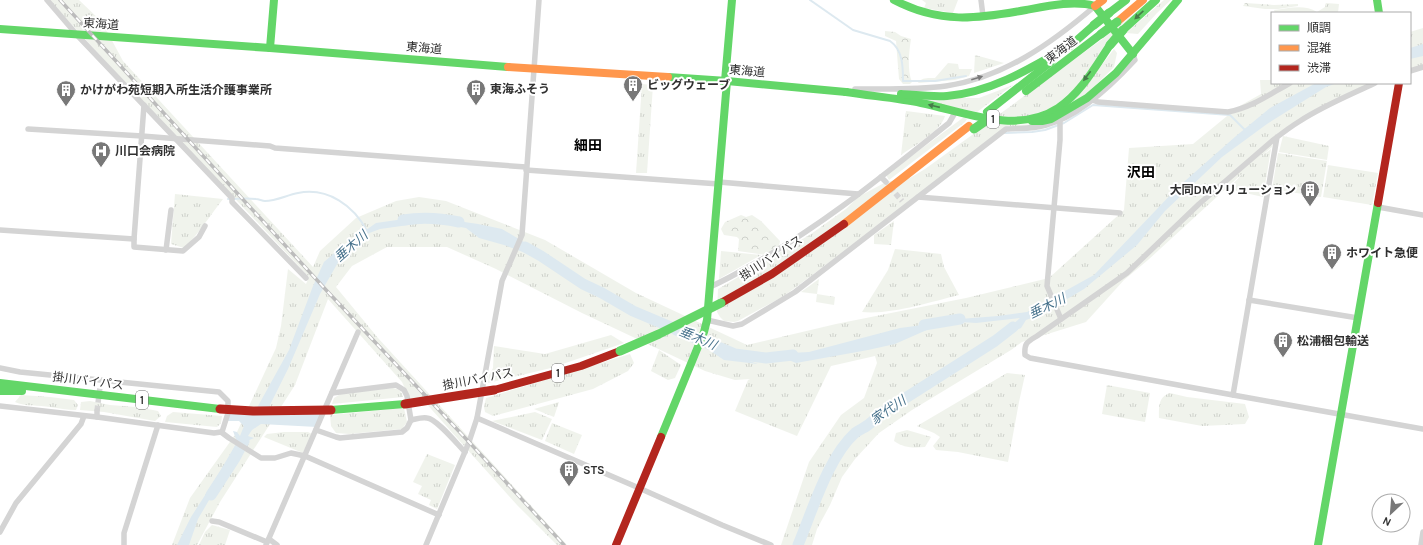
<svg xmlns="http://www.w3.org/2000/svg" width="1423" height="545" font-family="Karla,'Noto Sans JP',sans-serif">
	<defs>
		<pattern id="grass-tufts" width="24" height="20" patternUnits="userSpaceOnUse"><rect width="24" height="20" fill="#f0f3ec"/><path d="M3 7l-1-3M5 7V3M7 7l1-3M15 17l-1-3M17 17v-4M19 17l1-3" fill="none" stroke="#ced1cb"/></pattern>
		<pattern id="forest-crowns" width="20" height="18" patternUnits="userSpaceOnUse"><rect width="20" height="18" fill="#f0f3ec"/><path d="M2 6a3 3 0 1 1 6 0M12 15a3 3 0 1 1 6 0" fill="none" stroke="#ced1cb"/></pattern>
	</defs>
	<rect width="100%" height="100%" fill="#fff"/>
	<g fill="url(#grass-tufts)">
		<path d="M49,0H79L102,22L123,61L313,267L320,251L356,218L396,201L419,197L446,201L545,240L636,293L747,345L836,324L966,298L1049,278L1124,210L1129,148L1193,144L1238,107L1261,94L1260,80H1272V83H1380L1362,89L1275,136L1272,147L1258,159L1271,149L1263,197L1228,189L1244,172L1148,260L1124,280L1086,322L1022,342L1011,350L912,410L879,433L855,459L842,477L830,505L817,529L812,545H781L809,462L841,415L864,398L877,363L875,356L831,366L797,436L735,411L748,380L750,379L735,380L705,371L582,313L496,269L447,247H387L352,266L336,287L378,338L567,545H557L517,505L424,401L410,399L402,382L328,299L295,385L220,502L197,545H172L190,498L237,432L276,348L281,326L288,269L306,284L309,277L120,77Z"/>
		<path d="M922,0H958L953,13L924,8L926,3Z"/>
		<path d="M1152,0L1073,90L1054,107L1027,117L997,116L1101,40Z"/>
		<path d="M1164,0H1171L1157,13L1138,34L1126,33Z"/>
		<path d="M1326,3L1339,4L1338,13H1275L1274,10C1289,8 1305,4 1317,12L1325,7Z"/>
		<path d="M1423,28V68L1410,73V32Z"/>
		<path d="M1114,49L1117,53L1114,67L1087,94L1074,101Z"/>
		<path d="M975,55L1004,63L974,73Z"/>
		<path d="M948,63L958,64L959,69H972L969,76L955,80L918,83C922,77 928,78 935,78Z"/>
		<path d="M642,84L653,85L647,173H636Z"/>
		<path d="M1013,85L977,112L906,98H979Z"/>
		<path d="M906,111L945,116C941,131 914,146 901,155Z"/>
		<path d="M964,117L967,119L965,122L889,180L886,175Z"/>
		<path d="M990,122L1018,125L1040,124L1006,127L862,238L784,296L738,321L734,322L724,321L720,317L717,312L718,289L811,234L846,209L858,197L886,182L910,178L925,169Z"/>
		<path d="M1283,136L1329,146L1327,160L1279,152Z"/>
		<path d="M1278,153L1327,161L1321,197L1272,189Z"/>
		<path d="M1328,165L1378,173L1372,205L1323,197Z"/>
		<path d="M175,194L223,199C211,214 198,235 184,248L171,244Z"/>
		<path d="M894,221L891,245L874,244V235Z"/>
		<path d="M895,249L941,254L944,267L959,295C930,302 891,315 862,312L888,270Z"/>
		<path d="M721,251L761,255L719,279Z"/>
		<path d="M819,279L817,294L835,297L834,305L816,302L817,294L801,292Z"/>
		<path d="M611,335L624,343L551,368L488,383L489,375L493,368L494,346L545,354Z"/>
		<path d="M659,350L681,365L675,378L668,380L651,371Z"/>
		<path d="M630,354L634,363L628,371L593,389L493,416L485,412L484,407L486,398Z"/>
		<path d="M1007,373L1025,375L1019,402L1008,462L958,452L936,450L933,446L940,437L934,433L917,426Z"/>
		<path d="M1107,385L1150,393L1145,422L1102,414Z"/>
		<path d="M393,388C399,389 402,391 403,397L332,404L334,398L342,393Z"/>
		<path d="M1170,393L1187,397L1245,404L1249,417L1245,424L1202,426L1159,418C1159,407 1158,397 1170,393Z"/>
		<path d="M21,395L50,397L74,400L78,405L76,410C67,410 59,408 50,407C39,405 25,407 15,402Z"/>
		<path d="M90,401L110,405L136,407L153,410L158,411L161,416L155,421L104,412L80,410L81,402Z"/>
		<path d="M559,402L554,417L534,409Z"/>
		<path d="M404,408L407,422L402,429L349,434L336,433L331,426L330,415Z"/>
		<path d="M173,412L222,416L221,423L217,427L165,422L167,416Z"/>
		<path d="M535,412L552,419L542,440L492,421Z"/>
		<path d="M552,423L582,435L574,454L545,441Z"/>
		<path d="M907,430L931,437L925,447C913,448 904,448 894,441L896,433Z"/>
		<path d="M284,432H308L312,434L303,453L264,437L267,434Z"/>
		<path d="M427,454L455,465L437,509L429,505L431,500L418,494L422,486L413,482Z"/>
		<path d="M212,525L230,530L225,545H199L205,532Z"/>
	</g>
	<g fill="url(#forest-crowns)">
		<path d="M1245,3L1274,5L1298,4V6L1278,9H1265L1243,6Z"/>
		<path d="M885,31L895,32L901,36L911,39C909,52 907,70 912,82L910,84H903L899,79L896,41L885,36Z"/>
		<path d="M741,215L746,217L752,215L761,221L780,241L779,246L766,255L738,251L739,239L737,237L724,235L721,229L725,222Z"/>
	</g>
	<g fill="#dde9f0">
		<path d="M1423,44V56L1410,59V48Z"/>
		<path d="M1316,83H1337L1326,87L1267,124L1222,157L1165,211L1137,245L1084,289L1040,315L1026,320L1021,328L998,338L1020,318L976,323L946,321L960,319L998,316L1027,312L1094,275L1177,188L1236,136L1270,108Z"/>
		<path d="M411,218L444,219L478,224L502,229L529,245L542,259L504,245L479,238L466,228L430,222L380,229L359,237L340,259L320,294L288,369L265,415L323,414L317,427L261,424L252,430L248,436L254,438L245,442L219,483L198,519L189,545H177L191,517L218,475L237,442L233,431L237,432L240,436L244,426L239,421H228V413L253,415L289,350L313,286L324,262L339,249L376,223Z"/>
		<path d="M938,323L929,329L895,344L868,350L796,363L779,356L790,353L809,352L900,328Z"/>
		<path d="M658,324L732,355L758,364L724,360L709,350L674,335Z"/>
	</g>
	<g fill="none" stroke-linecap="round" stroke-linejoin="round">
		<g stroke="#dde9f0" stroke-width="2">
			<path d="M810,0L853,30L890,41C903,50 903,67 903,81H935L966,76"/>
			<path d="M1005,133L1032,132L1045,130L1064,123L1093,105L1230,115L1245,130"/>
			<path d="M228,199C238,199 247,198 256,199C259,199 262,201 265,201C276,201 287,195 298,193C328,187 354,206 367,231"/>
		</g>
		<g stroke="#dde9f0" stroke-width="11">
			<path d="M403,220C422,217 440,218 459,222"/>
			<path d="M525,247L541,256L583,284L602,293L633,311L735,354L766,358L793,355"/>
			<path d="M924,325L960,319"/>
			<path d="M211,495L235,458L244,441"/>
			<path d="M798,545C812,512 828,457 855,433C859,430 864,428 868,425C873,421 878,417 882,413L995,341L1013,327"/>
		</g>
		<g stroke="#d6d6d6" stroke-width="5.5" stroke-dasharray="5.5 3" stroke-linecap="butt">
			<path d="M890,187L902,201"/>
			<path d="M97,411L100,387"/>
		</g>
		<g stroke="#d4d4d4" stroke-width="5.5">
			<path d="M47,0L77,35L232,198V202L306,278"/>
			<path d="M981,0L983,16"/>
			<path d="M1410,71L1423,67"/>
			<path d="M855,89C886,89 917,90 946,86C1003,78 1052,43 1095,6"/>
			<path d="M1092,100L1098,102L1228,112C1251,108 1270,94 1290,83"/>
			<path d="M1060,121V140L1047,286L1061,319"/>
			<path d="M28,129L142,136L270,146L275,148L526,167"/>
			<path d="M1277,137L1233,395L1030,358L1025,355C1024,343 1027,342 1037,336L1127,273L1199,204L1272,141C1281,134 1290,127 1300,121C1323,106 1350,95 1375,83"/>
			<path d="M526,170L719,184"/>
			<path d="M881,177L886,182"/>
			<path d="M719,182L858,194"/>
			<path d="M918,197L1120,213"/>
			<path d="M1378,207L1423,215"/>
			<path d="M0,230L134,239L144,105"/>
			<path d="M134,239V247L183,251L199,237L205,226"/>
			<path d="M166,250L171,210"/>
			<path d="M710,287C723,281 736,274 748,267C821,227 885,174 949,123L956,111"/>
			<path d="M1249,300L1358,318"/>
			<path d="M707,320L733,326L742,324L795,292L1006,129C1020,128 1033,129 1046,125C1079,117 1112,85 1135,60L1133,54"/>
			<path d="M0,368L20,372L219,392L228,401V413L222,432"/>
			<path d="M1233,395L1423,429"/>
			<path d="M0,406L97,417L214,433L221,432L229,438L261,458H275L291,453L305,456L439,515"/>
			<path d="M97,417V411"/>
			<path d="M477,418L639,488L722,525L771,545"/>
			<path d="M411,420C416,419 422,417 427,418C437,419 457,444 465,452"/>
			<path d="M316,430L336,437L340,438L402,432L407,428L411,420L407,396L404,390L396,385L332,393"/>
			<path d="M212,521L219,522L267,542"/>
			<path d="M0,532L16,503L81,424L84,416"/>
			<path d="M269,539L277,545"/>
			<path d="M124,545V533L158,425"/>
			<path d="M266,545L358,332"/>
			<path d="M426,545L469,442L477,418L502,281L522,235L539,0"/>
			<path d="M1421,545L1423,532"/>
		</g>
		<g stroke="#63d668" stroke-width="8">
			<path d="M894,0C940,24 976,19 1026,10C1047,6 1074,0 1095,6L1133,54"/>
			<path d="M1377,0L1379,13"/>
			<path d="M1109,13L1126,0"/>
			<path d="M0,29L270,48L508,67"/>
			<path d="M1123,30L1156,0"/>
			<path d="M1069,47L1094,25"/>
			<path d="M270,48L274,0"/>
			<path d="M668,77L727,81L846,92"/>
			<path d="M725,81L732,0"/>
			<path d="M1026,91L1101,34"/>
			<path d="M846,92C871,96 897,98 921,103C965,112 1016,135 1058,108C1081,93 1095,67 1110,45"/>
			<path d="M901,94C916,95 932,97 947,96C994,92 1034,66 1074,43"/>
			<path d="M987,112L1052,61"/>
			<path d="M1032,121H1042L1051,119L1087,98L1116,73L1178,0"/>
			<path d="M0,383L220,409"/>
			<path d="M0,391H22"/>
			<path d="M331,410L405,404"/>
			<path d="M661,437L704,332L707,320L727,81"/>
			<path d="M1318,545L1378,203"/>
		</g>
		<g stroke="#ff974d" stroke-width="8">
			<path d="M1095,6L1103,0"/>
			<path d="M1117,22L1143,0"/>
			<path d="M508,67L668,77"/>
			<path d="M844,224L969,126"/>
		</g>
		<g stroke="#b3261e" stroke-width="8">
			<path d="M1378,203L1399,83"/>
			<path d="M721,303L772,274L844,224"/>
			<path d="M494,390L581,366L620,351"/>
			<path d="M616,545L661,437"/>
		</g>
		<defs>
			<path id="rail" d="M60,0L327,291L469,442L564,545"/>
		</defs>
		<use href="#rail" stroke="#bcbcbc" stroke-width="3.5"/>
		<use href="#rail" stroke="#fff" stroke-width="2" stroke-dasharray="6" stroke-linecap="butt"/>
		<g stroke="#63d668" stroke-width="9">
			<path d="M1094,25L1109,13"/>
			<path d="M1101,34L1117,22"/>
			<path d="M1110,45L1123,30"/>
			<path d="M974,129L994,115"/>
			<path d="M620,351L659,334L721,303"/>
		</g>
		<g stroke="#b3261e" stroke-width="9">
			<path d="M405,404L494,390"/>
			<path d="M220,409L253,411L331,410"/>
		</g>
	</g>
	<defs><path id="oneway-solid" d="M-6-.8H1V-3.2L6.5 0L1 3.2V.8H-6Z"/></defs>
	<g fill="#477b49">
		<use href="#oneway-solid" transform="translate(1139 15) rotate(137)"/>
		<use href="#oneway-solid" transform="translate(1087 76) rotate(127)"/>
		<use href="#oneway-solid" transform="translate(934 106) rotate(-167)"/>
	</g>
	<use fill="#7a7a7a" href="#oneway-solid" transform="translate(977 78) rotate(-17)"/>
	<defs>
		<symbol id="building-pin" viewBox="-11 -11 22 30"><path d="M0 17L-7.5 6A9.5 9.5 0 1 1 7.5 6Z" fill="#787878" stroke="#fff"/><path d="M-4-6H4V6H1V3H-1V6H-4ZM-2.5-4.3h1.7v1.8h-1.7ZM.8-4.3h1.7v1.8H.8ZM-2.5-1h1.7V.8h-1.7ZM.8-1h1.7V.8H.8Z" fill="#fff"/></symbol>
		<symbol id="hospital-pin" viewBox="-11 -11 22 30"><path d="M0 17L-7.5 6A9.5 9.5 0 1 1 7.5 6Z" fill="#787878" stroke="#fff"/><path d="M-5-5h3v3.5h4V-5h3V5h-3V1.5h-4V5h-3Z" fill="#fff"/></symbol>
	</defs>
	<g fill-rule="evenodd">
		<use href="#building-pin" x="622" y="74" width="22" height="30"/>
		<use href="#building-pin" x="465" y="78" width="22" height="30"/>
		<use href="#building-pin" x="55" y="79" width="22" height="30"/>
		<use href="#hospital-pin" x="90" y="140" width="22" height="30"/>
		<use href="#building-pin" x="1299" y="179" width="22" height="30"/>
		<use href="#building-pin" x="1321" y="242" width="22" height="30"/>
		<use href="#building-pin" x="1272" y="330" width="22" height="30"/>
		<use href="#building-pin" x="558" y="459" width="22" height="30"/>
	</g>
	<g text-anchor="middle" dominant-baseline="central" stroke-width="4" stroke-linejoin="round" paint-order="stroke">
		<g fill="#fff" stroke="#6e6e6e" stroke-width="1">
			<rect x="987" y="110" width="12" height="18" rx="3"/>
			<rect x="552" y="364" width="12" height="18" rx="3"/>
			<rect x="136" y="391" width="12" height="18" rx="3"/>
		</g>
		<g font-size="11" font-weight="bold" fill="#303030">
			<text x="993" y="119">1</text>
			<text x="558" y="373">1</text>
			<text x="142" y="400">1</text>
		</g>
		<g font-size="12" fill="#303030" stroke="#fff">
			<text transform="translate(101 24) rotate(4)">東海道</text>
			<text transform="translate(424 48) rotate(5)">東海道</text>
			<text transform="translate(1061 50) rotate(-37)">東海道</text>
			<text transform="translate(747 71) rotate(5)">東海道</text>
			<text transform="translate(771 258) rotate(-33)">掛川バイパス</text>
			<text transform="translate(478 379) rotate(-11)">掛川バイパス</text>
			<text transform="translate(88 381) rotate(7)">掛川バイパス</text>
		</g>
		<g font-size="12" font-weight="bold" fill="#303030" stroke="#fff" text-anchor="start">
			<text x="647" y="85">ビッグウェーブ</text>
			<text x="490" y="89">東海ふそう</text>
			<text x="80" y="90">かけがわ苑短期入所生活介護事業所</text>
			<text x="115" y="151">川口会病院</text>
			<text x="1296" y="190" text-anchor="end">大同DMソリューション</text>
			<text x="1346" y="253">ホワイト急便</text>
			<text x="1297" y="341">松浦梱包輸送</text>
			<text x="583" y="470">STS</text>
		</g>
		<g font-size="13" font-style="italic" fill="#46718b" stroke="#fff">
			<text transform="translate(351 246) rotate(-41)">垂木川</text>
			<text transform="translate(1047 306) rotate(-26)">垂木川</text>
			<text transform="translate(698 338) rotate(23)">垂木川</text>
			<text transform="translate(888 410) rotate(-34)">家代川</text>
		</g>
		<g font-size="14" font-weight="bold" fill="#000" stroke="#fff">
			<text x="588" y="145">細田</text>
			<text x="1141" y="172">沢田</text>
		</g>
	</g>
	<rect x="1271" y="12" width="140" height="72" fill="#ffffff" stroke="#acacac"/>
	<rect x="1279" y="25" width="20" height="6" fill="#63d668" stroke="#acacac"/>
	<text x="1307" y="32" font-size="12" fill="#303030">順調</text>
	<rect x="1279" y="45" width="20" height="6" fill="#ff974d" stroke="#acacac"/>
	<text x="1307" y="52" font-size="12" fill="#303030">混雑</text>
	<rect x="1279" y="65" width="20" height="6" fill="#b3261e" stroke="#acacac"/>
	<text x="1307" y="72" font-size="12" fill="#303030">渋滞</text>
	<g transform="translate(1391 513) rotate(206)"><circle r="19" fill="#ffffff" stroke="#acacac"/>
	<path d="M0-3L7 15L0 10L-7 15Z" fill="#787878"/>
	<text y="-6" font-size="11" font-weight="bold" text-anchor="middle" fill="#303030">N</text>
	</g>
</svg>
